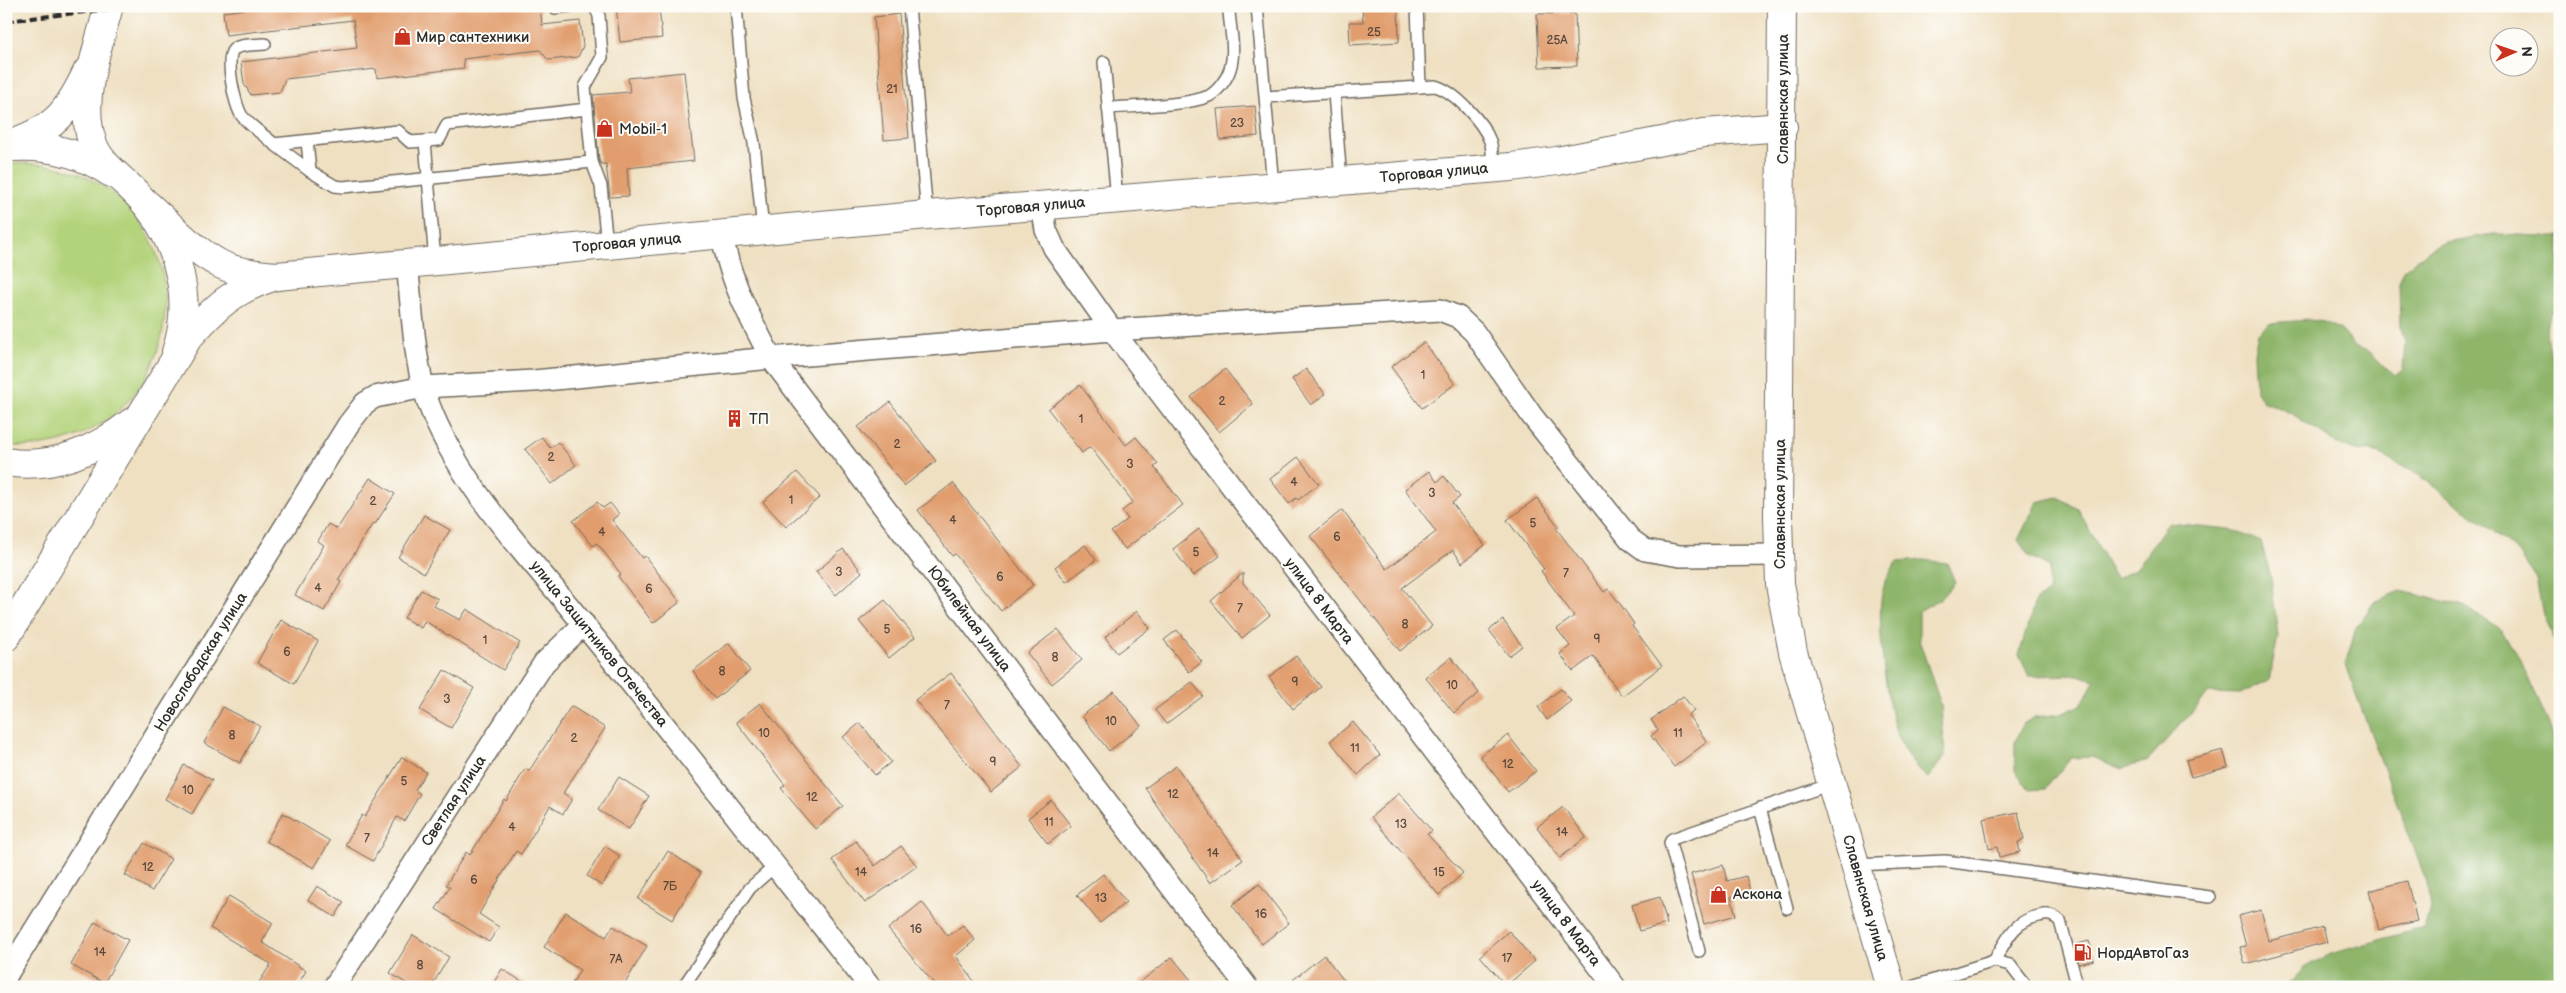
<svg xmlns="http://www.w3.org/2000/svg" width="2566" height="993" font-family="'Balsamiq Sans',sans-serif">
	<rect width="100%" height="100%" fill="#fdfcf7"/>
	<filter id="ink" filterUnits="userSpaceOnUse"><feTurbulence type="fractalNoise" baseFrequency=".02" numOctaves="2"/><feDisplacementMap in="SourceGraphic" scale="10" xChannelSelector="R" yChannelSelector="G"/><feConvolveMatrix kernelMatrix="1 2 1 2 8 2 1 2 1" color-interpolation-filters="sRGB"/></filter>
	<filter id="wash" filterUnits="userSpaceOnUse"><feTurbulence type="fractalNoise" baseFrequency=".0096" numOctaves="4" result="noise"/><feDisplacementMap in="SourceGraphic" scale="20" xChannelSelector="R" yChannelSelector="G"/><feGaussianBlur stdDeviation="1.12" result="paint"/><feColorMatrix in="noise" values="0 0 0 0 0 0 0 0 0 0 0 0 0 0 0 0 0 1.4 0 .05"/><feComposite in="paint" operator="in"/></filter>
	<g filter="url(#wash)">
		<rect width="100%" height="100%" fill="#efe0c2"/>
		<path fill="#b3d37a" stroke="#6f7f52" d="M15,163C50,163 83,170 111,192C196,256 178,394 80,435C57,444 31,449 6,445V164Z"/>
		<g fill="#8eb56a" stroke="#5c704a">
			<path d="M2493,234C2516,234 2537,237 2560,236V310L2551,312C2541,330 2549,357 2560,373V651L2543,616L2536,579L2521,556L2491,529L2417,474L2373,451L2352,450L2337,444L2291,413L2262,401L2256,391L2254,353L2258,333L2269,323L2309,320L2324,322L2341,330L2355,346L2370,352L2394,376L2403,370L2405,340L2400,326L2399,282L2404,270L2429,250L2445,242Z"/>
			<path d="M2058,497L2078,509L2116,579L2137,568L2168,523L2230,529L2261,542L2271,577L2278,637L2269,680L2240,694L2209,693L2148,760L2122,769L2092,757L2071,758L2045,789L2029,790L2015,770V742L2023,724L2035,717L2061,714L2081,705L2095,680L2078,675L2029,676L2019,655L2035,601L2048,592L2050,567L2029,556L2018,540L2037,502Z"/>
			<path d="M1923,560L1947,563L1955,582L1940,599L1919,611V640L1941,705L1945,756L1928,778C1914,767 1904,752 1897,735C1887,709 1874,611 1884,586C1887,578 1892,570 1896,562Z"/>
			<path d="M2401,591L2464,606L2499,628L2522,661L2560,752V987H2280L2292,981L2304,968L2331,954L2414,930L2424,929L2430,908L2427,883L2345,665L2356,628L2374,602Z"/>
		</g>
		<g id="blocks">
			<g fill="#e19d6d">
				<path d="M272,6H540L542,25L580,21L583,46L578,57L548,60L540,50L463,59L464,68L377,78L376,69L285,79L280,92L251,95L244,84L241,62L357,48L353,20L226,35L223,12Z"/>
				<path d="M616,6H659L662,38L620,42Z"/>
				<path d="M1362,6H1398L1399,42L1350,45L1349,22H1363Z"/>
				<path d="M1575,13L1577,66L1539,67L1537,14Z"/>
				<path d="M899,14L909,138L884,140L874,17Z"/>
				<path d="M684,72L694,161L627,168L629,196L610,197L606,164H601L599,160L593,95L630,92L628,78Z"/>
				<path d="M1255,106L1258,136L1220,140L1217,109Z"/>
				<path d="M1424,342L1455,384L1422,408L1391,367Z"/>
				<path d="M1225,369L1253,404L1219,432L1191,397Z"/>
				<path d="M1306,369L1325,394L1311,405L1292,379Z"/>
				<path d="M1080,385L1126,445L1136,437L1158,464L1154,467L1183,505L1125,549L1111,532L1128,519L1122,511L1133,502L1090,447L1082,453L1048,409Z"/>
				<path d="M890,402L936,461L904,486L858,427Z"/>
				<path d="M542,437L550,448L558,442L576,465L552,484L525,449Z"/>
				<path d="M1298,457L1319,484L1298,500L1296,498L1289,504L1270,479Z"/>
				<path d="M1429,471L1437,482L1444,476L1460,497L1452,503L1485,545L1462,563L1453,550L1402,588L1432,626L1400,651L1310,536L1342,510L1387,569L1436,532L1405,489Z"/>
				<path d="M797,472L820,497L786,527L763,502Z"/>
				<path d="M370,478L395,494L375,524L373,523L338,580L341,582L324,611L295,595L324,545L318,541L328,524L337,529Z"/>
				<path d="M953,483L1033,585L1001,611L955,554L952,556L918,510Z"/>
				<path d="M1537,498L1559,527L1556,528L1604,592L1608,589L1621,605L1634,624L1632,626L1662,666L1622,696L1593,656L1573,671L1560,654L1570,646L1557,629L1574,616L1541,571L1544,569L1507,520Z"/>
				<path d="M597,502L603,508L610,503L619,514L612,520L642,558L645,556L680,602L653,623L618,576L621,574L597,543L593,546L573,521Z"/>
				<path d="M424,515L450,530L424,573L398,557Z"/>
				<path d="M1199,529L1220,556L1193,576L1173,549Z"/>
				<path d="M1085,545L1096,560L1066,582L1055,567Z"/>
				<path d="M843,549L862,572L836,595L816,572Z"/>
				<path d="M1243,573V583L1270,615L1242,638L1211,601Z"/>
				<path d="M421,590L438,599L434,606L460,620L467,609L520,643L503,670L425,621L421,628L404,618Z"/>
				<path d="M885,600L915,637L889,658L859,621Z"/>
				<path d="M1137,611L1150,628L1117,653L1105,637Z"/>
				<path d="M281,620L318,641L294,684L257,663Z"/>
				<path d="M1503,620L1522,646L1509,656L1489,630Z"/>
				<path d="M1058,629L1082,660L1052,684L1027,653Z"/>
				<path d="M1177,630L1202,662L1189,672L1164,640Z"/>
				<path d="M729,643L750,671L715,699L693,671Z"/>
				<path d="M1296,656L1321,687L1293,709L1269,677Z"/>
				<path d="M1451,657L1479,693L1454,713L1425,677Z"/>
				<path d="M444,670L474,688L451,728L420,710Z"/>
				<path d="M951,673L1022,767L991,792L915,700Z"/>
				<path d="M1192,682L1203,696L1166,724L1155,710Z"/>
				<path d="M1561,689L1571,701L1547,720L1538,707Z"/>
				<path d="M1114,691L1141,726L1109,751L1082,716Z"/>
				<path d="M1683,696L1694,710L1688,715L1707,742L1674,767L1651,736L1658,730L1651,720Z"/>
				<path d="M760,703L843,806L815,829L781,788L785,785L736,722Z"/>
				<path d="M571,706L605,728L563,793L572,799L563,814L550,806L521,854L516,851L479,914L499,927L489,942L436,909L450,887L446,885L466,852L470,855L504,799L506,801L525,769L529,771Z"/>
				<path d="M223,707L260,726L240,763L204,743Z"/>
				<path d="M1353,722L1380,755L1358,775L1330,741Z"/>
				<path d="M860,723L891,762L875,775L843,737Z"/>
				<path d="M1508,735L1536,771L1508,792L1480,756Z"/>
				<path d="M2223,750L2228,767L2191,777L2186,760Z"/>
				<path d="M402,757L426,772L415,790L420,794L404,821L397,817L373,861L345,845L362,815L365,817Z"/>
				<path d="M184,765L212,780L192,814L165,799Z"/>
				<path d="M1176,766L1243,860L1210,883L1145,788Z"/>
				<path d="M619,777L649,796L629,829L598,810Z"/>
				<path d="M1399,793L1432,831L1427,834L1463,873L1439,895L1371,817Z"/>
				<path d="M1051,800L1071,826L1048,844L1028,818Z"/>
				<path d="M1563,807L1586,837L1560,858L1537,827Z"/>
				<path d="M2018,812L2024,840L2018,842L2020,852L1999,857L1997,847L1989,849L1983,819Z"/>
				<path d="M283,813L330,841L314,868L266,841Z"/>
				<path d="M856,841L875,866L901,846L917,866L865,903L832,860Z"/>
				<path d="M144,843L171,859L152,891L125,875Z"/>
				<path d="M605,846L620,856L602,886L587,876Z"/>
				<path d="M668,851L701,873L672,920L638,899Z"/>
				<path d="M1723,865L1727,881L1746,876L1750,891L1731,897L1736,915L1704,924L1691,874Z"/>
				<path d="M1103,874L1126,902L1100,923L1077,895Z"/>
				<path d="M2407,881L2417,921L2379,930L2369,891Z"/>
				<path d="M1259,884L1289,923L1262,944L1232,905Z"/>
				<path d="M317,886L344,902L335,917L308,900Z"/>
				<path d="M229,896L273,923L262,942L306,971L296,987H256L271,964L210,928Z"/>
				<path d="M1660,897L1667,924L1639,931L1632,905Z"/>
				<path d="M922,902L948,936L963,925L975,940L956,956L978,987H937L888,929Z"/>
				<path d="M2261,910L2269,941L2323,927L2327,942L2245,964L2240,947L2246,946L2238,916Z"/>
				<path d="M566,912L606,937L613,926L647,946L623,987H570L580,970L544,947Z"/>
				<path d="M95,922L128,940L104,983L71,965Z"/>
				<path d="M1509,931L1535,961L1506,986L1480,956Z"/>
				<path d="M413,935L449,957L431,987H412L390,973Z"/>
				<path d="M2089,941L2094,960L2079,964L2074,945Z"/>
				<path d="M1324,955L1349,987H1284Z"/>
				<path d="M1172,957L1191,980L1182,987H1134Z"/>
				<path d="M502,969L531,987H491Z"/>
			</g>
		</g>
	</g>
	<g filter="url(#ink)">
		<use href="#blocks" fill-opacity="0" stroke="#706a60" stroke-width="1"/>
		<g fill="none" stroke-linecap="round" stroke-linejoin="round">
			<defs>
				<g id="service">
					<path d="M736,6L744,98L754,143L763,230"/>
					<path d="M909,6L927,215"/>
					<path d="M1257,6L1273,186"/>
					<path d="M1417,6L1420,87"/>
					<path d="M555,8L571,6"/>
					<path d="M265,44C256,45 241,44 234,49C224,57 235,106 242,116C250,126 264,135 274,144L398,131L410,142L439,140L447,125L587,109L592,162L601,186L607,245"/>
					<path d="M1104,62L1117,199"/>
					<path d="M1334,93L1341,181"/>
					<path d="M1266,97L1435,86C1454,91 1483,122 1490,141C1493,149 1492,159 1493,168"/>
					<path d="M1108,108C1136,106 1185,106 1209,96C1218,91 1227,79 1230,69C1236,51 1230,29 1229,11"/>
					<path d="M587,109L585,87L602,57L599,16L596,9L591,6"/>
					<path d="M307,141L310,171L335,186L343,187L592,162"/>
					<path d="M425,141L435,262"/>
					<path d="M274,144L310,171"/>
					<path d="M1760,808L1787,908"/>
					<path d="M1855,865L1945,861L2210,897"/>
					<path d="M1699,951L1670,843L1672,839L1831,784"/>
					<path d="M1994,961C2007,940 2013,921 2039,916C2048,913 2054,915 2060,921L2076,981L2075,987"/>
					<path d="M683,987L750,888L775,866"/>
					<path d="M1912,987L1994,961L2010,965L2027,987"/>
				</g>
				<g id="minor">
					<path d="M1042,206L1046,230L1054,248L1112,330L1615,987"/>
					<path d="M722,234C729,279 750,318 771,358L1247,987"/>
					<path d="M407,264C413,313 413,369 433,415C467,495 531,558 584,625C681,744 775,866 870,987"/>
					<path d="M6,976L348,425L365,403L375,397L424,387L534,381L771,358L1112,330L1440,310L1458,317L1474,332L1532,416L1630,539L1645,550L1680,556L1778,555"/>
					<path d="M334,987L544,663L584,624"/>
				</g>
				<g id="tertiary">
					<path d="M109,6C98,47 78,99 92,141C99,164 121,177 136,193C176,234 195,296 176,352"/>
					<path d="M1782,6L1778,517L1780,584L1793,652L1891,987"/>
					<path d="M6,145C53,130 66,116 87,72"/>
					<path d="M12,147C47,145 82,153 111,173"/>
					<path d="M148,205C170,225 193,250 220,264C237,273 257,274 277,276L927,215L1511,167L1557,161L1704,133L1783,127"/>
					<path d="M6,462C52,470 97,450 132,422"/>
					<path d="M6,637L188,338C215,307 233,290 273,277"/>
				</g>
			</defs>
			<use href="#service" stroke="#706a60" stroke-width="14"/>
			<use href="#minor" stroke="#706a60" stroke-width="24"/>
			<use href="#tertiary" stroke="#706a60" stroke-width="30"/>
			<use href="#service" stroke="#fff" stroke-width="11"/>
			<use href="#minor" stroke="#fff" stroke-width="21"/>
			<use href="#tertiary" stroke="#fff" stroke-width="28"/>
			<path stroke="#2b2b2b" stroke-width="4" stroke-dasharray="8 4" stroke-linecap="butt" d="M6,21L137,6"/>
		</g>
	</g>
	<defs>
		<symbol id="shop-bare" viewBox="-9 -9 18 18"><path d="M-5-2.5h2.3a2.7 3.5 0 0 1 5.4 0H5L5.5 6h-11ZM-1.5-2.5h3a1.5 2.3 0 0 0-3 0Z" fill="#c8321e" stroke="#fdfcf7" stroke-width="2.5" paint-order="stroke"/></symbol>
		<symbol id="building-bare" viewBox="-9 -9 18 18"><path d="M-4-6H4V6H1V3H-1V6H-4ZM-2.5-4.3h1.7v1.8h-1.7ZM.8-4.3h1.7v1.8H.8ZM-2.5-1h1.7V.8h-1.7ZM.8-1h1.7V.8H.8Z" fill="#c8321e" stroke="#fdfcf7" stroke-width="2.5" paint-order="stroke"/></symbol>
		<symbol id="fuel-bare" viewBox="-9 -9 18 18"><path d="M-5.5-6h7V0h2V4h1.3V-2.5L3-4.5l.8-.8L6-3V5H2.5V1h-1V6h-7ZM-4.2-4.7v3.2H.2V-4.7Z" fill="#c8321e" stroke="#fdfcf7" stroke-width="2.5" paint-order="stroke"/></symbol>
	</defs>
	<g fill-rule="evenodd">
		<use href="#shop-bare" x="390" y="24" width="25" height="25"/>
		<use href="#shop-bare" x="592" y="116" width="25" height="25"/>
		<use href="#building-bare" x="722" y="406" width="25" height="25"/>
		<use href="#shop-bare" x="1706" y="882" width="25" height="25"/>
		<use href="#fuel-bare" x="2070" y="940" width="25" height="25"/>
	</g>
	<g text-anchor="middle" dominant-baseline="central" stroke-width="4" stroke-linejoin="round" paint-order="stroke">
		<g font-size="12" fill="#58483c">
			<text x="1374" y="32">25</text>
			<text x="1557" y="40">25А</text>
			<text x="892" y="89">21</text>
			<text x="1237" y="123">23</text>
			<text x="1423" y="375">1</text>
			<text x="1222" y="401">2</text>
			<text x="1081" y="419">1</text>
			<text x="897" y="444">2</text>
			<text x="551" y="457">2</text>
			<text x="1130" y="464">3</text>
			<text x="1294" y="482">4</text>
			<text x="1432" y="493">3</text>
			<text x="791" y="500">1</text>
			<text x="373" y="501">2</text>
			<text x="953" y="520">4</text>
			<text x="1533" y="523">5</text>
			<text x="602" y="532">4</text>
			<text x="1337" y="537">6</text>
			<text x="1196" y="552">5</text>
			<text x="839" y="572">3</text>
			<text x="1566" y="573">7</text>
			<text x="1000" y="577">6</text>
			<text x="318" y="588">4</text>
			<text x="649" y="589">6</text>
			<text x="1240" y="608">7</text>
			<text x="1405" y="624">8</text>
			<text x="887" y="629">5</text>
			<text x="1597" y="639">9</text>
			<text x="485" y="640">1</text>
			<text x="287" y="652">6</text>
			<text x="1055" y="657">8</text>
			<text x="722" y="671">8</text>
			<text x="1295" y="682">9</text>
			<text x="1452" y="685">10</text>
			<text x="447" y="699">3</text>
			<text x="947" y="705">7</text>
			<text x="1111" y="721">10</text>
			<text x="764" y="733">10</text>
			<text x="1678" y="733">11</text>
			<text x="232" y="735">8</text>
			<text x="574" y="738">2</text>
			<text x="1355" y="748">11</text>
			<text x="993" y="762">9</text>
			<text x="1508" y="764">12</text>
			<text x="404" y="781">5</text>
			<text x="188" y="790">10</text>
			<text x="1173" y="794">12</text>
			<text x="812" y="797">12</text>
			<text x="1049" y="822">11</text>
			<text x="1401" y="824">13</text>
			<text x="512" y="827">4</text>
			<text x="1562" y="832">14</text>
			<text x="367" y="838">7</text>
			<text x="1213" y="853">14</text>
			<text x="148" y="867">12</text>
			<text x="861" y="872">14</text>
			<text x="1439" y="872">15</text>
			<text x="474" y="880">6</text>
			<text x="670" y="886">7Б</text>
			<text x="1101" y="898">13</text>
			<text x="1261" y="914">16</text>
			<text x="916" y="929">16</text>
			<text x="100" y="952">14</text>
			<text x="1507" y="958">17</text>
			<text x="616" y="959">7А</text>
			<text x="420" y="965">8</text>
		</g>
		<g font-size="15" fill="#2b2b2b" stroke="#fdfcf7" text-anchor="start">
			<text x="416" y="37">Мир сантехники</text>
			<text x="619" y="129">Mobil-1</text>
			<text x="749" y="419">ТП</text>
			<text x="1733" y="894">Аскона</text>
			<text x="2097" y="953">НордАвтоГаз</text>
		</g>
		<g font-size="15" fill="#2b2b2b" stroke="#fdfcf7">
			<text transform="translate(1783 99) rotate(-90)">Славянская улица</text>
			<text transform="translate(1434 173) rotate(-5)">Торговая улица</text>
			<text transform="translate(1031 207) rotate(-5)">Торговая улица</text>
			<text transform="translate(627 243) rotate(-5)">Торговая улица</text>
			<text transform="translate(1780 504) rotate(-90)">Славянская улица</text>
			<text transform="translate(1319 601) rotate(53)">улица 8 Марта</text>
			<text transform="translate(969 619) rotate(53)">Юбилейная улица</text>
			<text transform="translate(599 644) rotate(51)">улица Защитников Отечества</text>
			<text transform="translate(201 662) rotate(-58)">Новослободская улица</text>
			<text transform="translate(454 801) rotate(-57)">Светлая улица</text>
			<text transform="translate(1865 898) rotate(74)">Славянская улица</text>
			<text transform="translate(1566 923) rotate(53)">улица 8 Марта</text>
		</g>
	</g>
	<rect width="2566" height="993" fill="none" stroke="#fdfcf7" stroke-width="25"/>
	<g transform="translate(2514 52) rotate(88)"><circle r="24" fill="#fdfcf7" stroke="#a9a8a5"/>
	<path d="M0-4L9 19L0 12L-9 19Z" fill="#c8321e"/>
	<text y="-8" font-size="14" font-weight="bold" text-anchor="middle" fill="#2b2b2b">N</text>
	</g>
</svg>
